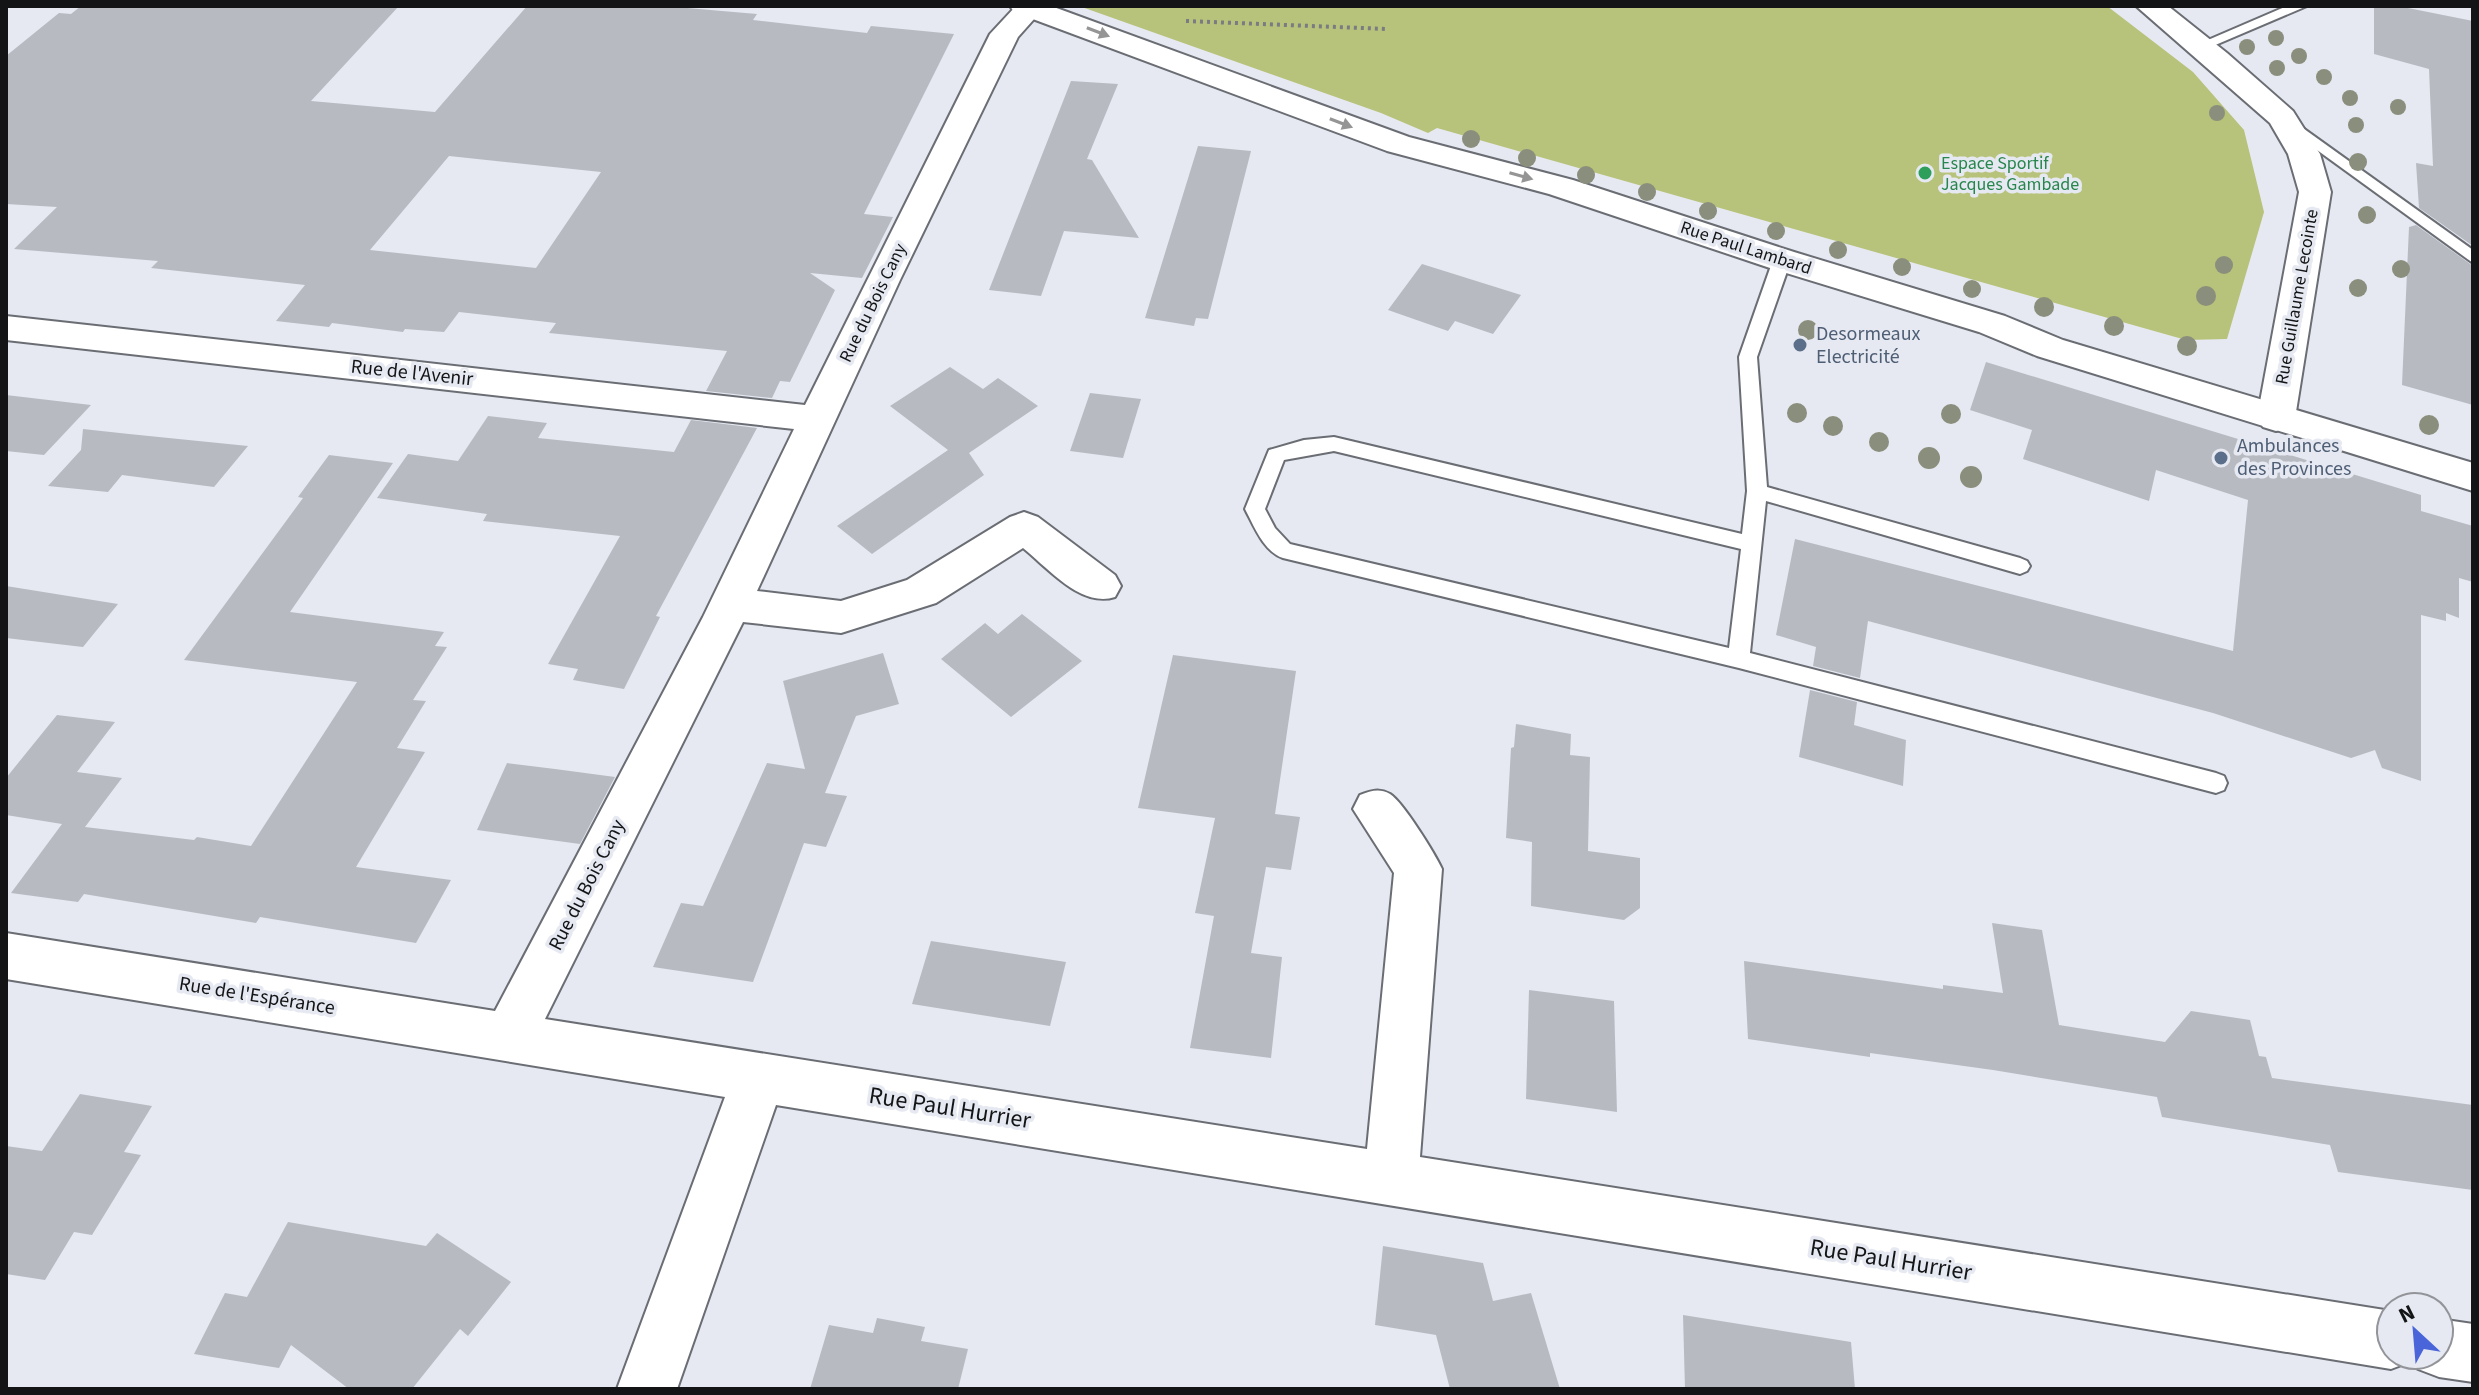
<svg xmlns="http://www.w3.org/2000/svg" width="2479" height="1395" font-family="'Source Sans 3',sans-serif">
	<rect width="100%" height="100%" fill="#e6e9f1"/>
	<path fill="#b7c27a" d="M1079,6H2107L2193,72L2244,130L2264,212L2227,339L2186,340L1437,128L1428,133L1381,113Z"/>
	<g fill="#b8bac2" fill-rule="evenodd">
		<path d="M81,6H399L311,101L435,112L527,6H664L757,14L753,20L867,33L871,26L954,34L864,214L893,217L862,278L810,273L835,290L790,382L780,381L772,398L706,391L727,351L549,333L556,323L459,312L444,332L405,329L403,332L332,323L329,327L276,321L305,285L151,268L158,261L14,249L57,207L6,204V56L59,13L71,14ZM449,156L601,172L536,268L370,250Z"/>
		<path d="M2374,6H2398L2473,21V246L2419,208L2416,163L2433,166L2429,69L2374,54Z"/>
		<path d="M1071,81L1118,84L1087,159L1092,160L1139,238L1064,231L1041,296L989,290Z"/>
		<path d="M1198,146L1251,151L1208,319L1196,318L1194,326L1145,318Z"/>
		<path d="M2416,225L2473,266V405L2402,385L2409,227Z"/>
		<path d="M1422,264L1521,295L1493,334L1455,321L1448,331L1388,310Z"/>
		<path d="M1986,362L2421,495V511L2473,526V582L2459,578V618L2446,613V621L2421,615V781L2382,768L2375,750L2351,758L2213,713L1868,621L1860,678L1813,666L1816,647L1776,635L1795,539L2233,651L2248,500L2156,470L2149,501L2023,459L2032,430L1970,410Z"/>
		<path d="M950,367L983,389L998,378L1038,406L969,453L984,475L872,554L837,526L948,450L890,406Z"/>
		<path d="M1090,393L1141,399L1123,458L1070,451Z"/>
		<path d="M6,395L91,405L44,455L6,451Z"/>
		<path d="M488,416L547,423L538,438L674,452L691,420L757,428L656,616L660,617L624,689L573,680L578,669L548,664L620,536L483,521L487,514L377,498L408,454L458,461Z"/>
		<path d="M83,429L129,434L248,446L214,487L122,475L108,492L48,486L81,450Z"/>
		<path d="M329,455L393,463L290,612L444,632L435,646L447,647L413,700L426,701L397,748L425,752L356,867L451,880L416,943L260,917L256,923L84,894L78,902L11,893L62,824L6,815V778L57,715L115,722L77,772L122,778L85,827L194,840L197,837L251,846L357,682L184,660L303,498L298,497Z"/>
		<path d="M6,586L118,604L83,647L6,638Z"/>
		<path d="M1022,614L1082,661L1011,717L941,659L985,623L998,634Z"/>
		<path d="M883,653L899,704L856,716L825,793L847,796L826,847L804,843L753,982L653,967L681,903L703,906L767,763L805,769L783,681Z"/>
		<path d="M1173,655L1296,671L1275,814L1300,817L1291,870L1266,867L1251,953L1282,957L1271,1058L1190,1048L1214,916L1195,913L1215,818L1138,808Z"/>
		<path d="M1810,690L1857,702L1854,725L1906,740L1903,786L1799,757Z"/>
		<path d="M1516,724L1571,734L1570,755L1590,757L1588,851L1640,858V908L1624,920L1531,906L1532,842L1506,838L1511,748L1514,747Z"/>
		<path d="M507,763L555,769L615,777L580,844L477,830Z"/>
		<path d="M1992,923L2042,930L2059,1025L2165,1042L2191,1011L2250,1020L2259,1056L2266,1057L2272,1078L2473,1105V1190L2338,1172L2330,1145L2162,1117L2157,1097L1993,1070L1870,1053V1057L1748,1039L1744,961L1943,989V985L2003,993Z"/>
		<path d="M931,941L1066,962L1050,1026L912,1004Z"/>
		<path d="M1529,990L1614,1001L1617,1112L1526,1099Z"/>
		<path d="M80,1094L152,1106L124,1152L141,1155L92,1235L74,1232L45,1280L6,1274V1146L42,1151Z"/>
		<path d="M288,1222L426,1246L437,1233L511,1282L468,1336L460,1329L412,1389H349L291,1345L279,1368L194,1354L225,1293L247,1297Z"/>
		<path d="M1383,1246L1483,1263L1493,1301L1531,1293L1560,1389H1450L1436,1335L1375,1325Z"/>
		<path d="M1683,1315L1851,1342L1855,1389H1685Z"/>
		<path d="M877,1318L925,1327L921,1341L968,1349L958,1389H810L829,1325L873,1333Z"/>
	</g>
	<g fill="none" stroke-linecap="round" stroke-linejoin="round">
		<defs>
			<g id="lane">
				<path d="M2287,6H2307L2206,49H2196L2194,46Z"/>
				<path d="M2286,116L2473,250V263L2281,124L2278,121Z"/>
				<path d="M1782,255L1791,260L1757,357L1767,487L2020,558L2027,561L2030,566L2027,571L2020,574L1766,501L1750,653L2216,773L2224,776L2227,783L2224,790L2216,793L1739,668L1283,558C1264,552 1254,526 1245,509L1269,450L1304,440L1334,437L1742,534L1747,491L1739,357L1773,260ZM1334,451L1741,549L1729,648L1290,544L1275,528L1265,509L1284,460Z"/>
			</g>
			<g id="street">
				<path d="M1016,6H1041L1043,9L1018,37L900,280L757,591L841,601L907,580L1010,517L1024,512L1038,517L1115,575L1121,586L1115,597C1081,608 1048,568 1023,548L936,603L841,633L743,622L545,1019L1367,1149L1394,873L1353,809L1360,795C1371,791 1379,788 1390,794C1403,802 1435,854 1442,869L1420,1157L2391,1311V1355H2439V1319L2473,1324V1382L2439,1377L2418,1369L2413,1357L2412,1361L2391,1369L776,1105L677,1389H617L725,1097L6,979V933L495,1011L703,617L794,429L6,340V316L805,405L990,34Z"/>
				<path d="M2136,6H2168L2227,53L2293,111L2320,154L2331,192L2295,418L2289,427L2276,431L2263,427L2257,418L2299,192L2288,154L2270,123Z"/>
			</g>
			<path id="secondary" d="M1010,6H1051L1409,137L1573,180L1794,252L2005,316L2063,340L2473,463V491L2037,356L1979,332L1770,268L1549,194L1387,151L1014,12Z"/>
		</defs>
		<use href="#lane" stroke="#6a6d73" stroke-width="4"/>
		<use href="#street" stroke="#6a6d73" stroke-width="4"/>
		<use href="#secondary" stroke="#6a6d73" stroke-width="4"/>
		<path stroke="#7a7c81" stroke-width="4" stroke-dasharray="3 4" stroke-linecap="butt" d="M1186,21L1387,29"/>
		<use href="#lane" fill="#fff" fill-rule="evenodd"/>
		<use href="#street" fill="#fff" fill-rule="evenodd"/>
		<use href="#secondary" fill="#fff" fill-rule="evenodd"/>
	</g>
	<g fill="#8a8e7c">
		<circle cx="2276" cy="38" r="8"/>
		<circle cx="2247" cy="47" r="8"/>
		<circle cx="2299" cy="56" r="8"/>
		<circle cx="2277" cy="68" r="8"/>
		<circle cx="2324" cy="77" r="8"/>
		<circle cx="2350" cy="98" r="8"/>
		<circle cx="2398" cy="107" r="8"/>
		<circle cx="2217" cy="113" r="8"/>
		<circle cx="2356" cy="125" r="8"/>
		<circle cx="1471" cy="139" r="9"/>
		<circle cx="1527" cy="158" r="9"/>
		<circle cx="2358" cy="162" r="9"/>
		<circle cx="1586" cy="175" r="9"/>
		<circle cx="1647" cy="192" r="9"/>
		<circle cx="1708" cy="211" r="9"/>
		<circle cx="2367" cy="215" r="9"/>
		<circle cx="1776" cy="231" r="9"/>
		<circle cx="1838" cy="250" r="9"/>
		<circle cx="2224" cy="265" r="9"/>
		<circle cx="1902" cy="267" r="9"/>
		<circle cx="2401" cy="269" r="9"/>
		<circle cx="2358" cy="288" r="9"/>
		<circle cx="1972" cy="289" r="9"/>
		<circle cx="2206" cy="296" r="10"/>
		<circle cx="2044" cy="307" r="10"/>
		<circle cx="2114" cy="326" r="10"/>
		<circle cx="1808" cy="330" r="10"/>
		<circle cx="2187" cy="346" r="10"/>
		<circle cx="1797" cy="413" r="10"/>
		<circle cx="1951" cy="414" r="10"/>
		<circle cx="2429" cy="425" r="10"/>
		<circle cx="1833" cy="426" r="10"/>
		<circle cx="1879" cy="442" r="10"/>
		<circle cx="1929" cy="458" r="11"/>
		<circle cx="1971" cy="477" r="11"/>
	</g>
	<defs><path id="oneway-solid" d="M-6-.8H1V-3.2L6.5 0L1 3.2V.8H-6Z" transform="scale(2)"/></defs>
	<g fill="#959596">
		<use href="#oneway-solid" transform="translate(1098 32) rotate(21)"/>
		<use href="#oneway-solid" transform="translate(1341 123) rotate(21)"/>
		<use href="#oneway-solid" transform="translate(1521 176) rotate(16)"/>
	</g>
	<circle fill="#2e9e5b" stroke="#e6e9f1" stroke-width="3" cx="1925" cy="173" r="8"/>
	<g fill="#5c6f8a" stroke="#e6e9f1" stroke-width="3">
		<circle cx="1800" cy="345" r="8"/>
		<circle cx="2221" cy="458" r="8"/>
	</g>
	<g text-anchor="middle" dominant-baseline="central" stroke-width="7" stroke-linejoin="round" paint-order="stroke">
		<g font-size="18" fill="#27864d" stroke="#e6e9f1" text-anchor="start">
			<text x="1941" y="163">Espace Sportif<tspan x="1941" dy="21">Jacques Gambade</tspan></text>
		</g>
		<g font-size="18" fill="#131416" stroke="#e6e9f1">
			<text transform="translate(1746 248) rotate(18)">Rue Paul Lambard</text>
			<text transform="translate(2297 297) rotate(-80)">Rue Guillaume Lecointe</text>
			<text transform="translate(873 303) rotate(-64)">Rue du Bois Cany</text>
		</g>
		<g font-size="20" fill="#4e5e75" stroke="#e6e9f1" text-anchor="start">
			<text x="1816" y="334">Desormeaux<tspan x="1816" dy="23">Electricité</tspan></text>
			<text x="2237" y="446">Ambulances<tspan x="2237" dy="23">des Provinces</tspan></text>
		</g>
		<g font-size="20" fill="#131416" stroke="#e6e9f1">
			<text transform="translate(412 373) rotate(6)">Rue de l'Avenir</text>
			<text transform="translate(587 885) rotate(-63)">Rue du Bois Cany</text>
			<text transform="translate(257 996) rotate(9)">Rue de l'Espérance</text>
		</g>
		<g font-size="24" fill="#131416" stroke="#e6e9f1">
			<text transform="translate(950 1108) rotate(9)">Rue Paul Hurrier</text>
			<text transform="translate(1891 1260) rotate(9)">Rue Paul Hurrier</text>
		</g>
	</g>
	<rect width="2479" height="1395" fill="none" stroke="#131416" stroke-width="16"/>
	<g transform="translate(2415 1331) rotate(334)"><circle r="38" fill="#e6e9f1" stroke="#929499" stroke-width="2"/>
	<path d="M0-6L14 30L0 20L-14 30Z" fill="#4965d9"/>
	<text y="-12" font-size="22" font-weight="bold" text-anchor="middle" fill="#131416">N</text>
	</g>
</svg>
